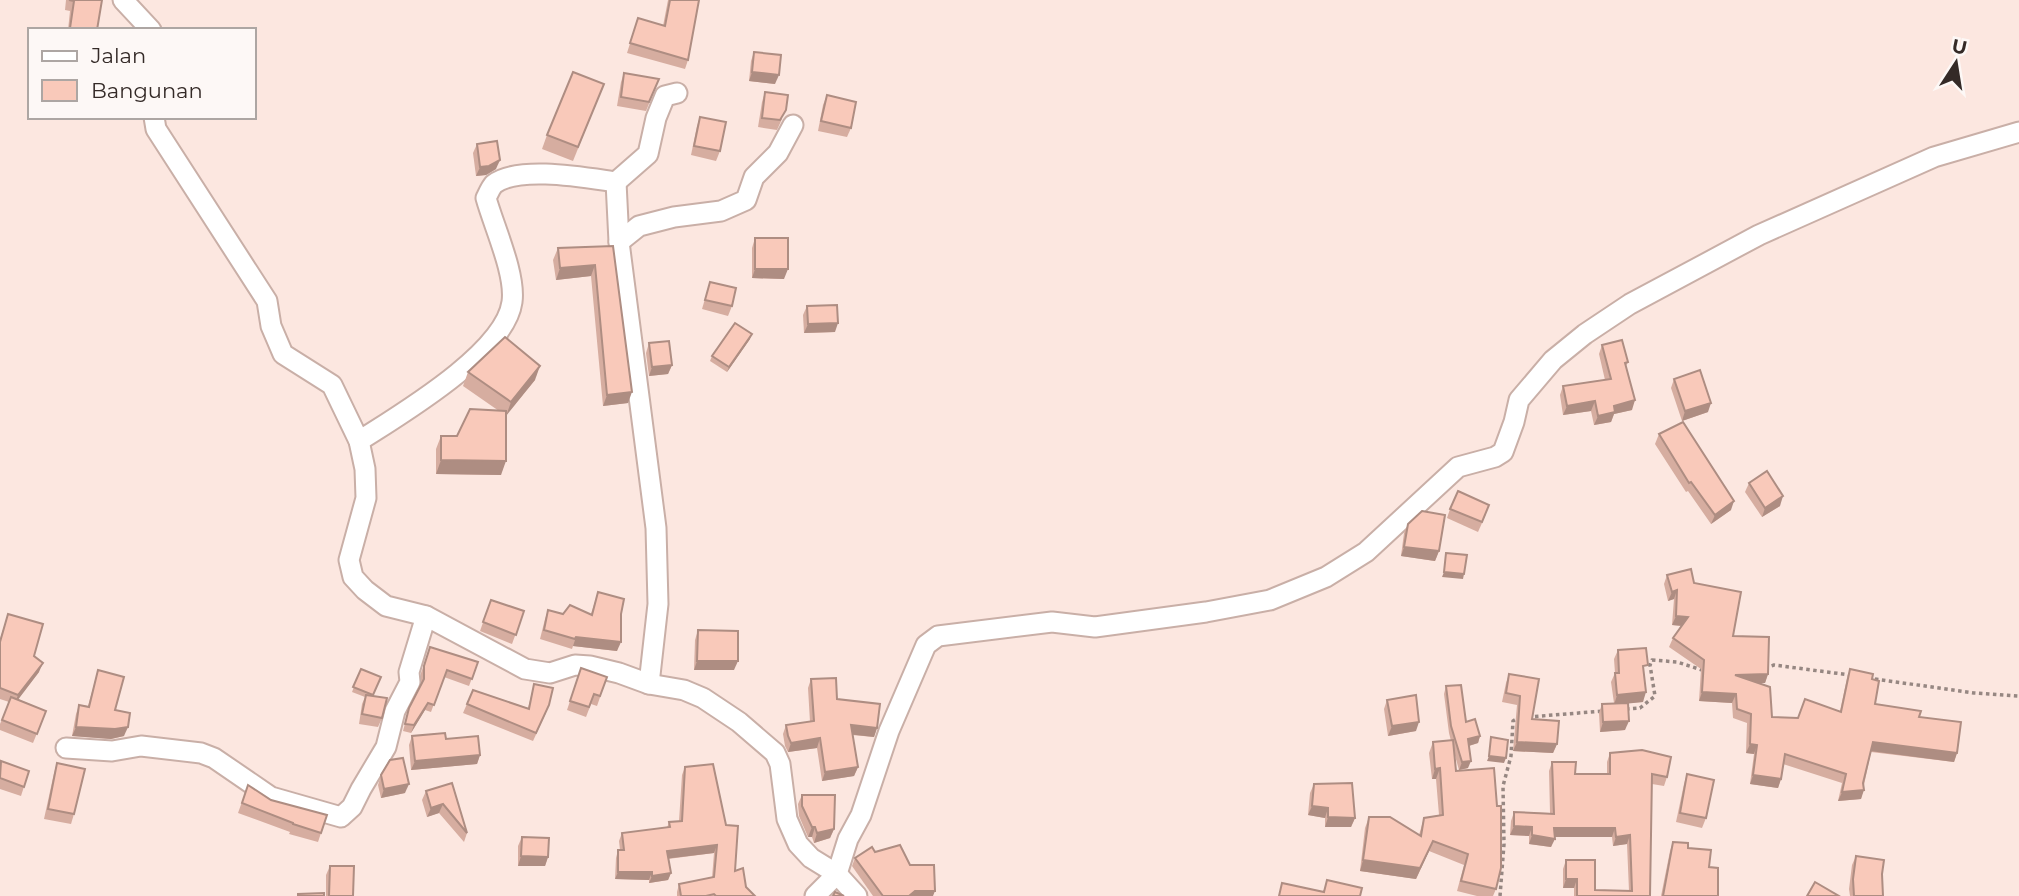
<svg xmlns="http://www.w3.org/2000/svg" width="2019" height="896" font-family="Montserrat,sans-serif">
	<rect width="100%" height="100%" fill="#fce7e0"/>
	<g fill="none" stroke-linecap="round" stroke-linejoin="round">
		<defs>
			<g id="minor">
				<path d="M123,0L151,30"/>
				<path d="M154,117L156,129L267,301L271,326L283,354L332,385L359,441L365,469L366,498L349,560L353,577L365,590L386,606L426,616L525,669L550,673L575,665L590,666L619,673L649,684L684,690L703,698L739,722L775,753L780,764L787,819L798,844L811,858L837,874L857,896"/>
				<path d="M616,182L619,242L656,528L658,604L649,684"/>
				<path d="M619,242L639,226L674,217L721,211L746,200L754,177L778,153L793,125"/>
				<path d="M359,441C401,414 505,353 512,302C516,274 494,227 486,198C488,194 491,187 494,184C519,165 587,178 616,182L648,154L656,118L665,96L677,93"/>
				<path d="M66,748L112,751L141,746L201,753L214,758L271,797L341,817L352,807L361,789L386,747L395,711L410,682L409,672L426,616"/>
				<path d="M815,896L837,874L848,839L861,815L889,731L926,645L938,636L1052,622L1095,627L1206,612L1270,600L1326,577L1366,552L1458,467L1495,457L1503,452L1514,422L1519,400L1553,360L1585,334L1630,304L1759,235L1934,157L2019,132"/>
			</g>
		</defs>
		<use href="#minor" stroke="#c9afa7" stroke-width="23"/>
		<g stroke="#968782" stroke-width="3.5" stroke-dasharray="3.5 3.5" stroke-linecap="butt">
			<path d="M1765,668L1774,665L1850,675"/>
			<path d="M1868,678L1974,693L2019,696"/>
			<path d="M1626,709L1640,708L1655,696L1650,665L1652,660L1677,662L1705,671"/>
			<path d="M1528,717L1604,711"/>
			<path d="M1500,896L1504,844L1503,786L1511,756L1513,721L1520,717"/>
		</g>
		<use href="#minor" stroke="#fff" stroke-width="19"/>
	</g>
	<g fill="#d6ada0">
		<path d="M66,0H102L97,30H68L70,11L65,10Z"/>
		<path d="M668,0H699L688,60L685,69L627,53L638,18L663,26Z"/>
		<path d="M754,52L775,84L749,81L751,61Z"/>
		<path d="M624,73L659,79L646,111L617,106L621,82Z"/>
		<path d="M604,84L573,161L542,149L547,135Z"/>
		<path d="M765,92L782,119L777,130L758,127L762,102Z"/>
		<path d="M827,95L851,128L847,137L818,131L823,105Z"/>
		<path d="M700,117L720,151L716,161L691,155L697,126Z"/>
		<path d="M477,144L496,169L486,175L476,176L473,153Z"/>
		<path d="M755,238L784,279L752,278V248Z"/>
		<path d="M613,246L628,403L603,406L591,276L556,280L553,260L558,248Z"/>
		<path d="M710,282L732,306L728,316L702,309Z"/>
		<path d="M807,306L835,332L804,333L803,315Z"/>
		<path d="M750,339L727,372L710,361L712,356Z"/>
		<path d="M649,343L672,365L668,374L649,376L646,353Z"/>
		<path d="M1602,345L1628,362L1626,366L1632,410L1614,414L1611,422L1594,425L1591,411L1563,415L1560,395L1563,386L1605,380L1599,354Z"/>
		<path d="M468,372L535,380L506,415L501,475L436,474V449L441,436H457L499,411L463,386Z"/>
		<path d="M1674,379L1708,412L1682,421L1671,388Z"/>
		<path d="M1659,434L1731,510L1711,524L1688,491L1686,492L1655,444Z"/>
		<path d="M1749,483L1780,506L1762,517L1745,492Z"/>
		<path d="M1450,509L1486,514L1478,532L1447,518Z"/>
		<path d="M1408,524L1439,551L1435,561L1401,556L1404,533Z"/>
		<path d="M1667,575L1694,583L1733,636L1768,674L1765,683H1759L1772,717L1798,718L1840,711L1847,678L1850,669L1872,679L1875,704L1919,717L1957,753L1954,762L1871,752L1861,799L1838,801L1842,783L1783,764L1781,779L1778,788L1750,784L1754,754L1746,753L1747,723L1733,718L1732,703L1699,701L1701,669L1669,647L1673,638L1681,626L1672,625L1674,599L1668,601L1664,584Z"/>
		<path d="M598,592L621,614L617,651L573,646L572,649L540,639L545,619L548,610L563,614H591Z"/>
		<path d="M491,600L524,611L512,644L480,631Z"/>
		<path d="M8,614L34,656L39,672L18,699L46,711L33,743L0,730V724L9,702L0,699V639Z"/>
		<path d="M698,630L734,670H694L695,640Z"/>
		<path d="M430,647L478,662L469,686L444,677L431,712L425,710L411,733L403,731L409,708L421,685V673Z"/>
		<path d="M1618,650L1644,675L1643,702L1628,703L1625,730L1600,732L1599,713L1602,704L1614,703L1611,682L1615,673L1614,659Z"/>
		<path d="M581,668L607,677L597,706L591,704L586,717L567,710Z"/>
		<path d="M361,669L382,718L378,727L359,724L362,704L365,697L352,692Z"/>
		<path d="M98,670L115,710L124,736L111,739L72,736L76,714L79,705L88,706Z"/>
		<path d="M1509,674L1532,719L1557,744L1553,753L1513,751L1517,705L1502,702L1506,683Z"/>
		<path d="M811,679L877,728L874,737L852,735L858,767L854,776L822,781L817,748L788,752L785,746L783,734L786,725L810,722L808,688Z"/>
		<path d="M534,684L546,713L533,741L463,713L473,690L528,708Z"/>
		<path d="M1446,686L1466,722L1480,736L1478,743L1469,746L1468,768L1459,770L1454,752L1456,771L1496,889L1493,896H1477L1457,891L1464,865L1429,851L1416,879L1360,871L1365,828L1369,817L1419,835L1424,818L1439,815L1436,779H1432L1429,753L1433,742L1451,741L1449,733L1444,694Z"/>
		<path d="M1387,700L1416,731L1388,736L1384,709Z"/>
		<path d="M412,736L446,739L480,755L477,764L411,770L409,745Z"/>
		<path d="M1610,753L1667,777L1664,786L1652,784L1650,896H1574V888H1563V869L1566,860L1595,890L1629,891L1627,844L1613,846L1612,837H1554L1551,847L1529,844V836L1510,835L1511,821L1514,812L1550,813L1549,771L1552,762L1575,774H1607V762Z"/>
		<path d="M0,763L29,771L21,796L0,789Z"/>
		<path d="M57,763L74,814L71,824L44,819L54,773Z"/>
		<path d="M685,767L735,871L746,887L755,896H677V892L679,884L712,878L714,853L668,859L671,873L668,880L649,883V880L615,879L616,858L618,850H620L619,841L622,833L667,828L669,822L679,821L682,775Z"/>
		<path d="M1687,774L1706,818L1702,828L1676,822L1684,784Z"/>
		<path d="M381,775L405,793L381,798L378,785Z"/>
		<path d="M452,783L467,833L464,842L439,813L427,817L422,800L426,791Z"/>
		<path d="M1314,784L1355,818L1351,827H1325V818L1308,815L1310,793Z"/>
		<path d="M248,785L321,833L318,842L289,834L290,832L238,813Z"/>
		<path d="M802,795L834,829L830,838L814,843L812,837H808L799,816L798,804Z"/>
		<path d="M522,837L548,857L545,866H518V846Z"/>
		<path d="M1673,842L1688,848L1709,867L1718,896H1661L1670,851Z"/>
		<path d="M875,852L910,865L933,896H873L852,866L855,858Z"/>
		<path d="M1856,856L1882,874L1883,896H1850L1849,889L1852,865Z"/>
		<path d="M330,866L353,896H326V875Z"/>
	</g>
	<g fill="#ae8d82">
		<path d="M752,72L779,75L775,84L749,81Z"/>
		<path d="M500,160L496,169L486,175L476,176L480,167Z"/>
		<path d="M595,265L591,276L556,280L560,268Z"/>
		<path d="M755,269H788L784,279L752,278Z"/>
		<path d="M838,323L835,332L804,333L808,324Z"/>
		<path d="M752,334L750,339L727,372L729,367Z"/>
		<path d="M672,365L668,374L649,376L652,367Z"/>
		<path d="M540,366L535,380L506,416L511,402Z"/>
		<path d="M632,392L628,403L603,406L607,395Z"/>
		<path d="M1635,400L1632,410L1614,414L1611,422L1594,425L1598,416L1614,406Z"/>
		<path d="M1595,401L1591,411L1563,415L1567,406Z"/>
		<path d="M1711,403L1708,412L1682,421L1685,411Z"/>
		<path d="M441,460L506,461L501,475L436,474Z"/>
		<path d="M1783,496L1780,506L1762,517L1765,508Z"/>
		<path d="M1734,501L1731,510L1711,524L1715,515Z"/>
		<path d="M1404,547L1439,551L1435,561L1401,556Z"/>
		<path d="M1444,572L1464,574L1463,579L1442,577Z"/>
		<path d="M1677,590L1674,599L1668,601L1672,592Z"/>
		<path d="M1676,616L1688,617L1684,626L1672,625Z"/>
		<path d="M576,637L621,642L617,651L573,646Z"/>
		<path d="M697,661H738L734,670H694Z"/>
		<path d="M43,663L39,672L14,705L18,695Z"/>
		<path d="M1768,674L1765,683L1732,684L1735,675Z"/>
		<path d="M1646,692L1643,702L1614,705L1617,695Z"/>
		<path d="M1702,692L1736,694L1732,703L1699,701Z"/>
		<path d="M428,703L425,710L411,733L414,725Z"/>
		<path d="M1629,721L1625,730L1600,732L1603,722Z"/>
		<path d="M1419,722L1416,731L1388,736L1392,726Z"/>
		<path d="M851,725L877,728L874,737L847,734Z"/>
		<path d="M76,727H128L124,736L111,739L72,736Z"/>
		<path d="M1480,736L1478,743L1465,747L1468,739Z"/>
		<path d="M820,738L817,748L788,752L791,743Z"/>
		<path d="M1517,742L1557,744L1553,753L1513,751Z"/>
		<path d="M1873,742L1957,753L1954,762L1870,751Z"/>
		<path d="M1750,744L1757,745L1754,754L1746,753Z"/>
		<path d="M480,755L477,764L411,770L415,761Z"/>
		<path d="M1489,756L1506,758L1504,763L1487,761Z"/>
		<path d="M1471,761L1468,768L1459,770L1462,762Z"/>
		<path d="M858,767L854,776L822,781L825,772Z"/>
		<path d="M1440,768L1436,779H1432L1435,769Z"/>
		<path d="M1753,775L1781,779L1778,788L1750,784Z"/>
		<path d="M409,784L405,793L381,798L384,789Z"/>
		<path d="M1864,790L1861,799L1838,801L1842,792Z"/>
		<path d="M443,804L439,813L427,817L431,808Z"/>
		<path d="M1312,806L1328,808L1325,818L1308,815Z"/>
		<path d="M1328,817L1355,818L1351,827H1325Z"/>
		<path d="M1514,826L1532,827L1529,836L1510,835Z"/>
		<path d="M812,827H815L812,837H808Z"/>
		<path d="M1554,828H1615L1612,837H1550Z"/>
		<path d="M834,829L830,838L814,843L817,833Z"/>
		<path d="M1532,835L1555,839L1551,847L1529,844Z"/>
		<path d="M1630,835L1627,844L1613,846L1616,837Z"/>
		<path d="M1433,841L1429,851L1416,879L1360,871L1363,860Z"/>
		<path d="M717,845L714,853L664,859L667,851Z"/>
		<path d="M521,856L548,857L545,866H518Z"/>
		<path d="M618,872H652L649,880L615,879Z"/>
		<path d="M671,873L668,880L649,883L652,876Z"/>
		<path d="M1566,879H1577L1574,888H1563Z"/>
		<path d="M915,891H935L933,896H909Z"/>
	</g>
	<g fill="#f9c9ba" stroke="#ae8d82" stroke-width="2">
		<path d="M69,0H102L97,30L70,28L74,1Z"/>
		<path d="M670,0H699L688,60L630,43L638,18L665,26Z"/>
		<path d="M754,52L781,55L779,75L752,72Z"/>
		<path d="M573,72L604,84L578,147L547,135Z"/>
		<path d="M624,73L659,79L649,102L621,97Z"/>
		<path d="M765,92L788,95L786,110L780,120L762,118Z"/>
		<path d="M827,95L856,102L851,128L821,121Z"/>
		<path d="M700,117L726,122L720,151L694,146Z"/>
		<path d="M497,141L500,160L489,166L480,167L477,144Z"/>
		<rect x="755" y="238" width="33" height="31"/>
		<path d="M613,246L632,392L607,395L595,265L560,268L558,248Z"/>
		<path d="M710,282L736,288L732,306L705,300Z"/>
		<path d="M837,305L838,323L808,324L807,306Z"/>
		<path d="M735,323L752,334L729,367L712,356Z"/>
		<path d="M505,337L540,366L511,402L468,372Z"/>
		<path d="M1622,340L1628,362L1625,363L1635,400L1614,406L1615,412L1598,416L1595,401L1567,406L1563,386L1611,379L1602,345Z"/>
		<path d="M669,341L672,365L652,367L649,343Z"/>
		<path d="M1700,370L1711,403L1685,411L1674,379Z"/>
		<path d="M470,409L506,411V461L441,460V436H457Z"/>
		<path d="M1683,422L1734,501L1715,515L1691,482L1689,483L1659,434Z"/>
		<path d="M1767,471L1783,496L1765,508L1749,483Z"/>
		<path d="M1458,491L1489,505L1482,522L1450,509Z"/>
		<path d="M1422,511L1445,515L1439,551L1404,547L1408,524Z"/>
		<path d="M1446,553L1467,555L1464,574L1444,572Z"/>
		<path d="M1691,569L1694,583L1741,592L1733,636L1769,637L1768,674L1735,675L1770,687L1772,717L1798,718L1805,699L1841,712L1850,669L1873,674L1872,679L1879,681L1875,704L1921,711L1919,717L1961,722L1957,753L1873,742L1863,783L1864,790L1842,792L1846,774L1785,754L1781,779L1753,775L1757,745L1750,744L1751,714L1737,709L1736,694L1702,692L1704,660L1673,638L1688,617L1676,616L1677,590L1672,592L1667,575Z"/>
		<path d="M598,592L624,599L621,614V642L576,637L575,639L544,630L548,610L563,614L570,605L592,615Z"/>
		<path d="M491,600L524,611L516,635L483,622Z"/>
		<path d="M8,614L43,624L34,656L43,663L18,695L0,688V642Z"/>
		<path d="M698,630L738,631V661H697Z"/>
		<path d="M430,647L478,662L472,679L447,670L434,705L428,703L414,725L405,724L409,708L424,679V666Z"/>
		<path d="M1646,648L1648,665L1643,666L1646,692L1617,695L1615,673H1619L1618,650Z"/>
		<path d="M581,668L607,677L600,696L594,694L589,707L570,701Z"/>
		<path d="M361,669L381,677L373,695L353,687Z"/>
		<path d="M98,670L124,677L115,710L130,713L128,727L115,729L76,727L79,705L89,707Z"/>
		<path d="M1509,674L1539,679L1532,719L1559,721L1557,744L1517,742L1520,696L1506,693Z"/>
		<path d="M836,678L837,699L880,704L877,728L851,725L858,767L825,772L820,738L791,743L788,736L786,725L814,721L811,679Z"/>
		<path d="M534,684L553,688L549,705L536,733L467,704L473,690L529,709Z"/>
		<path d="M1461,685L1466,722L1475,719L1480,736L1468,739L1471,761L1462,762L1451,726L1446,686Z"/>
		<path d="M366,695L387,698L382,718L362,714Z"/>
		<path d="M1416,695L1419,722L1392,726L1387,700Z"/>
		<path d="M11,697L46,711L37,734L2,720Z"/>
		<path d="M1628,703L1629,721L1603,722L1602,704Z"/>
		<path d="M445,733L446,739L478,736L480,755L415,761L412,736Z"/>
		<path d="M1491,737L1508,740L1506,758L1489,756Z"/>
		<path d="M1453,740L1456,771L1494,768L1497,806H1501V868L1496,889L1461,881L1468,854L1433,841L1420,868L1363,860L1369,817H1390L1421,836L1424,818L1443,815L1440,768L1435,769L1433,742Z"/>
		<path d="M1642,750L1671,757L1667,777L1652,774L1650,896H1577V879H1566V860H1595V890L1632,891L1630,835L1616,837L1615,828H1554L1555,839L1532,835V827L1514,826V812L1554,814L1552,762H1576L1575,774H1610V753Z"/>
		<path d="M403,758L409,784L384,789L381,775L390,760Z"/>
		<path d="M1,761L29,771L24,787L0,778Z"/>
		<path d="M57,763L85,769L74,814L48,809Z"/>
		<path d="M713,764L726,825L738,826L735,871L743,868L746,887L755,896H716L714,894L706,896H681L679,884L714,877L717,845L667,851L671,873L652,876V872H618V850H624L622,833L670,827L669,822L682,821L685,767Z"/>
		<path d="M1687,774L1714,780L1706,818L1680,813Z"/>
		<path d="M452,783L467,833L443,804L431,808L426,791Z"/>
		<path d="M1352,783L1355,818L1328,817V808L1312,806L1314,784Z"/>
		<path d="M248,785L271,800L327,815L321,833L293,824V823L242,803Z"/>
		<path d="M802,795H835L834,829L817,833L815,827H812L802,806Z"/>
		<path d="M522,837L549,838L548,857L521,856Z"/>
		<path d="M1673,842L1688,843V848L1711,850L1709,867L1718,868V896H1663Z"/>
		<path d="M900,845L910,865H934L935,891H915L909,896H883L855,858L872,847L875,852Z"/>
		<path d="M1856,856L1884,860L1882,874L1883,896H1854L1853,879Z"/>
		<path d="M330,866H354L353,896H329Z"/>
		<path d="M1327,880L1362,888L1360,896H1279L1282,883L1324,892Z"/>
		<path d="M1815,882L1839,896H1807Z"/>
		<path d="M835,892L844,896H833Z"/>
		<path d="M324,893V896H298V894Z"/>
	</g>
	<rect x="28" y="28" width="228" height="91" fill="#fdf8f6" stroke="#ada6a3" stroke-width="2"/>
	<rect x="42" y="51" width="35" height="10" fill="#ffffff" stroke="#ada6a3" stroke-width="2"/>
	<text x="91" y="63" font-size="21" fill="#342a27">Jalan</text>
	<rect x="42" y="80" width="35" height="21" fill="#f9c9ba" stroke="#ada6a3" stroke-width="2"/>
	<text x="91" y="98" font-size="21" fill="#342a27">Bangunan</text>
	<g transform="translate(1956 63) rotate(12)" stroke="#fdf8f6" stroke-width="5" paint-order="stroke">
	<path d="M0-5L12 26L0 18L-12 26Z" fill="#342a27"/>
	<text y="-10" font-size="19" font-weight="bold" text-anchor="middle" fill="#342a27">U</text>
	</g>
</svg>
